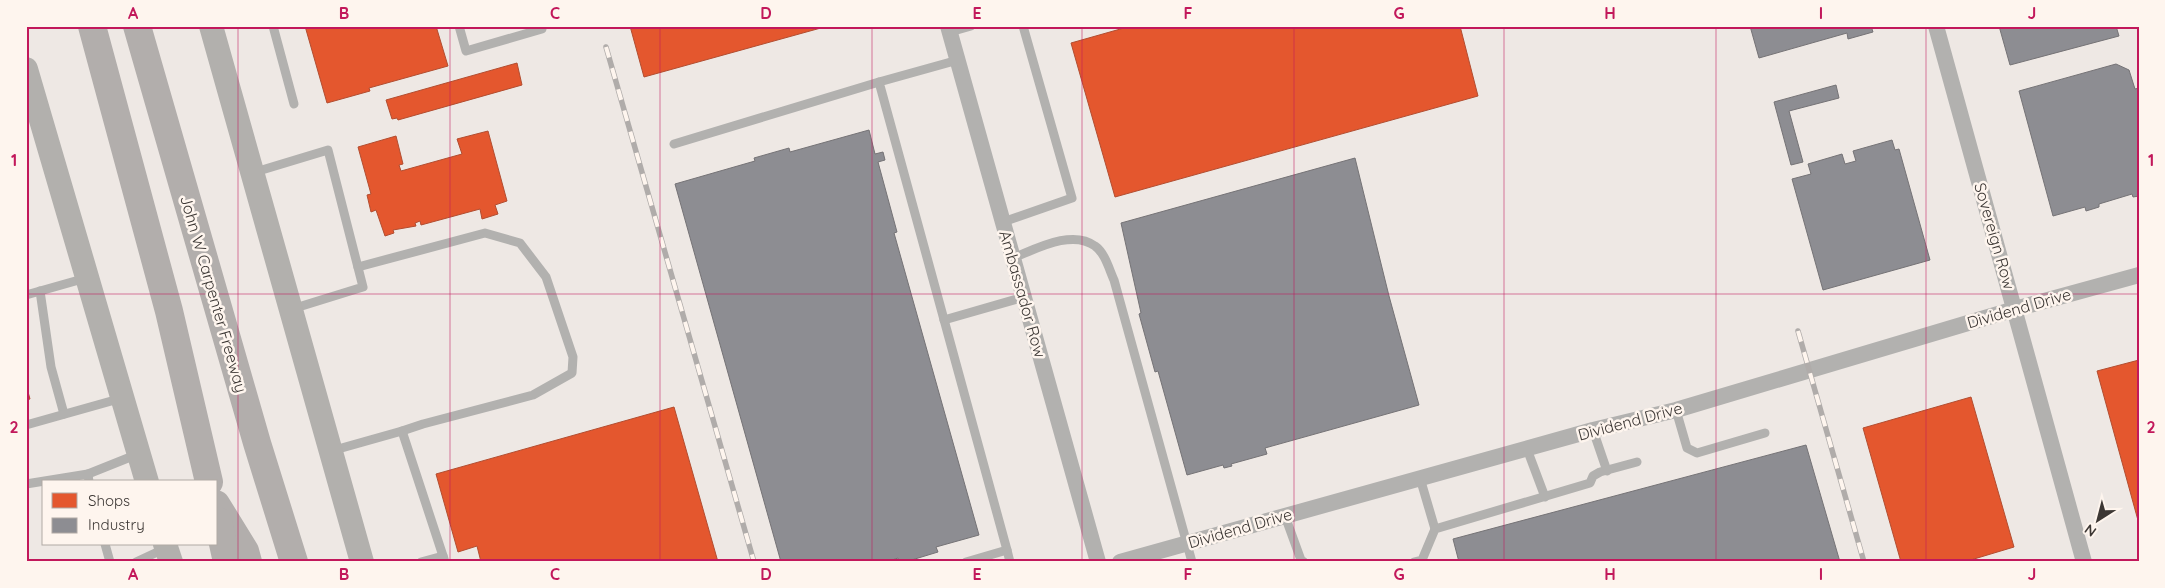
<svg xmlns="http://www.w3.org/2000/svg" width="2165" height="588" font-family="Quicksand,sans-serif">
	<rect width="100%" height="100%" fill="#eee8e4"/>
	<g fill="#e4572e" stroke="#b24d30">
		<path d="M305,26H436L448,66L369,88L370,91L327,103Z"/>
		<path d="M630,26H828L644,77Z"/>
		<path d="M1131,26H1460L1478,96L1115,197L1071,43Z"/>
		<path d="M517,63L522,85L398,120L397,118L392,119L386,100Z"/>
		<path d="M488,131L507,201L495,205L498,214L482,219L480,209L421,225L420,221L415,223L416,226L393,230L394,233L385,236L376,210L371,212L367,195L371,194L358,147L396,136L403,164L399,165L401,171L462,154L457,139Z"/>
		<path d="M2139,360V524L2097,371Z"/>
		<path d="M26,385L30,399L26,400Z"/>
		<path d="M1971,397L2014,547L1964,562H1901L1863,428Z"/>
		<path d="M674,407L718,562H481L477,546L458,552L436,474Z"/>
	</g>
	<g fill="#8d8d92" stroke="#757376">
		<path d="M1750,26H1871L1873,32L1848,39L1847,33L1759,58Z"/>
		<path d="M1999,26H2116L2119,36L2010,65Z"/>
		<path d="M2116,64L2129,70L2135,89L2139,88V196L2133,197L2132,194L2099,204V207L2086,211L2085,207L2053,216L2019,91Z"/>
		<path d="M1836,85L1839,98L1789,111L1803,162L1791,165L1774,102Z"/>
		<path d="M869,130L875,154L883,152L885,160L878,162L897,232L894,233L979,535L936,547L938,552L905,562H899L898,558L886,562H781L675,184L755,161L754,158L789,148L790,152Z"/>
		<path d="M1892,140L1895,150L1899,149L1930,260L1823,290L1792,179L1811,174L1808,164L1842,154L1845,164L1856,161L1853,151Z"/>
		<path d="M1355,158L1389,296L1419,405L1265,448L1267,454L1231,464L1232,466L1224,468L1223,465L1187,475L1158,371L1155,372L1139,314L1141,313L1121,223Z"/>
		<path d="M1806,445L1840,562H1459L1453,539Z"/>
	</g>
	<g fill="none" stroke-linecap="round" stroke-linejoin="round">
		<g stroke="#b2b1af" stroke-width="9">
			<path d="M273,26L294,104"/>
			<path d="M459,26L466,51L542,29L541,26"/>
			<path d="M950,32L971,26"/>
			<path d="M958,60L879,82L1007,550L966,562"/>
			<path d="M674,144L879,82"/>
			<path d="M252,173L328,150L363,287L292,309"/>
			<path d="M1003,222L1072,198L1023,26"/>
			<path d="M1013,258C1036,249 1072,229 1095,246C1105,253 1109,269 1114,280L1192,562"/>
			<path d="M358,267L485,233L520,243L546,277L573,357L572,373L533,395L423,424L402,431"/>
			<path d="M40,291L51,367L64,414"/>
			<path d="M26,295L86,278"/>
			<path d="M944,320L1024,297"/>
			<path d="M1676,410L1687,448L1697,453L1765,433"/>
			<path d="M26,425L122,398"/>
			<path d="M1593,430L1607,471"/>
			<path d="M1527,449L1545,497"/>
			<path d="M331,451L402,431L445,562"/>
			<path d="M1420,478L1435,529"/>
			<path d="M89,482L88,474L138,454"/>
			<path d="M26,484L88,474"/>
			<path d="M1285,516L1301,560L1304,562"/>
			<path d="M105,544L110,562"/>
			<path d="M1007,550L1010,562"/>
			<path d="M136,562L166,548"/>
			<path d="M421,562L443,556"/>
			<path d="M1414,562L1422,560L1435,529L1590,483L1593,476L1600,472L1637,462"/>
		</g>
		<g stroke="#b2b1af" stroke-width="16">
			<path d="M948,26L1098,562"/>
			<path d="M1936,26L2084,562"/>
			<path d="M1120,562L1593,430L1676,410L2015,309L2139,275"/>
		</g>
		<g stroke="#b2b0ad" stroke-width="24">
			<path d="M211,26L362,562"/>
			<path d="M26,69L147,482"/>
			<path d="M165,544L171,562"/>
		</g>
		<g stroke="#b2aeac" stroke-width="28">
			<path d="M92,26L169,311L209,482"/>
			<path d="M137,26L257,443L294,562"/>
			<path d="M216,504L245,551L248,562"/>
			<path d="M218,521L227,562"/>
		</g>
		<defs>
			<g id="rail">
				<path d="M606,47L754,562"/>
				<path d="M1798,331L1864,562"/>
			</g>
		</defs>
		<use href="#rail" stroke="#b0acaa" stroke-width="5.5"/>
		<use href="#rail" stroke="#fef5ee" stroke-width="4" stroke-dasharray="11" stroke-linecap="butt"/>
	</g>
	<path fill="none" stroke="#c2185b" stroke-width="1" stroke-opacity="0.55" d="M238,26V562M450,26V562M660,26V562M872,26V562M1082,26V562M1294,26V562M1504,26V562M1716,26V562M1926,26V562M26,294H2139"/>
	<g text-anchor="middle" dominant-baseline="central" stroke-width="5" stroke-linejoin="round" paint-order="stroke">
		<g font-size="16" fill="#3c3734" stroke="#fef5ee">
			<text transform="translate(1995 236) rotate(74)">Sovereign Row</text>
			<text transform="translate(214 294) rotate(74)">John W Carpenter Freeway</text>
			<text transform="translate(1023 294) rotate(74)">Ambassador Row</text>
			<text transform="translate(2019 308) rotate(-16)">Dividend Drive</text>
			<text transform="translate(1630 421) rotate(-15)">Dividend Drive</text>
			<text transform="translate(1240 528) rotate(-16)">Dividend Drive</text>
		</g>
	</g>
	<rect width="2165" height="588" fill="none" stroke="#fef5ee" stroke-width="55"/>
	<rect x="42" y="480" width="175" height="65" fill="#fef5ee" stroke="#b0a9a4"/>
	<rect x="52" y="493" width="25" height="15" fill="#e4572e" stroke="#b0a9a4"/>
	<text x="88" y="506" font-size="15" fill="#3c3734">Shops</text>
	<rect x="52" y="518" width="25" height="15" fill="#8d8d92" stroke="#b0a9a4"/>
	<text x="88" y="530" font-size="15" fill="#3c3734">Industry</text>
	<g transform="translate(2098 520) rotate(216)" stroke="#fef5ee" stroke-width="4" paint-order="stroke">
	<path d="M0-4L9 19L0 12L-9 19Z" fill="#3c3734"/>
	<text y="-8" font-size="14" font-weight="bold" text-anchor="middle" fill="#3c3734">N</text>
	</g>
	<rect x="28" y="28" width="2110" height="532" fill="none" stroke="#c2185b" stroke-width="2"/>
	<g font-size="16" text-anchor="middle" font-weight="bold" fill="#c2185b">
		<text x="133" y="19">A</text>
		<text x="344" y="19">B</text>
		<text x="555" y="19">C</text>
		<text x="766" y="19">D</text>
		<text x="977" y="19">E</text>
		<text x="1188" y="19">F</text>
		<text x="1399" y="19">G</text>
		<text x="1610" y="19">H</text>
		<text x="1821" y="19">I</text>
		<text x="2032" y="19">J</text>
		<text x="14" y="166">1</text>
		<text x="2151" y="166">1</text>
		<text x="14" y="433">2</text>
		<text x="2151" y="433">2</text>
		<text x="133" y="580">A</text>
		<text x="344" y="580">B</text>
		<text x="555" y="580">C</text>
		<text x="766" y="580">D</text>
		<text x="977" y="580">E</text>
		<text x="1188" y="580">F</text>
		<text x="1399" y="580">G</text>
		<text x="1610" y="580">H</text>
		<text x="1821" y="580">I</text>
		<text x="2032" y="580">J</text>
	</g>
</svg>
